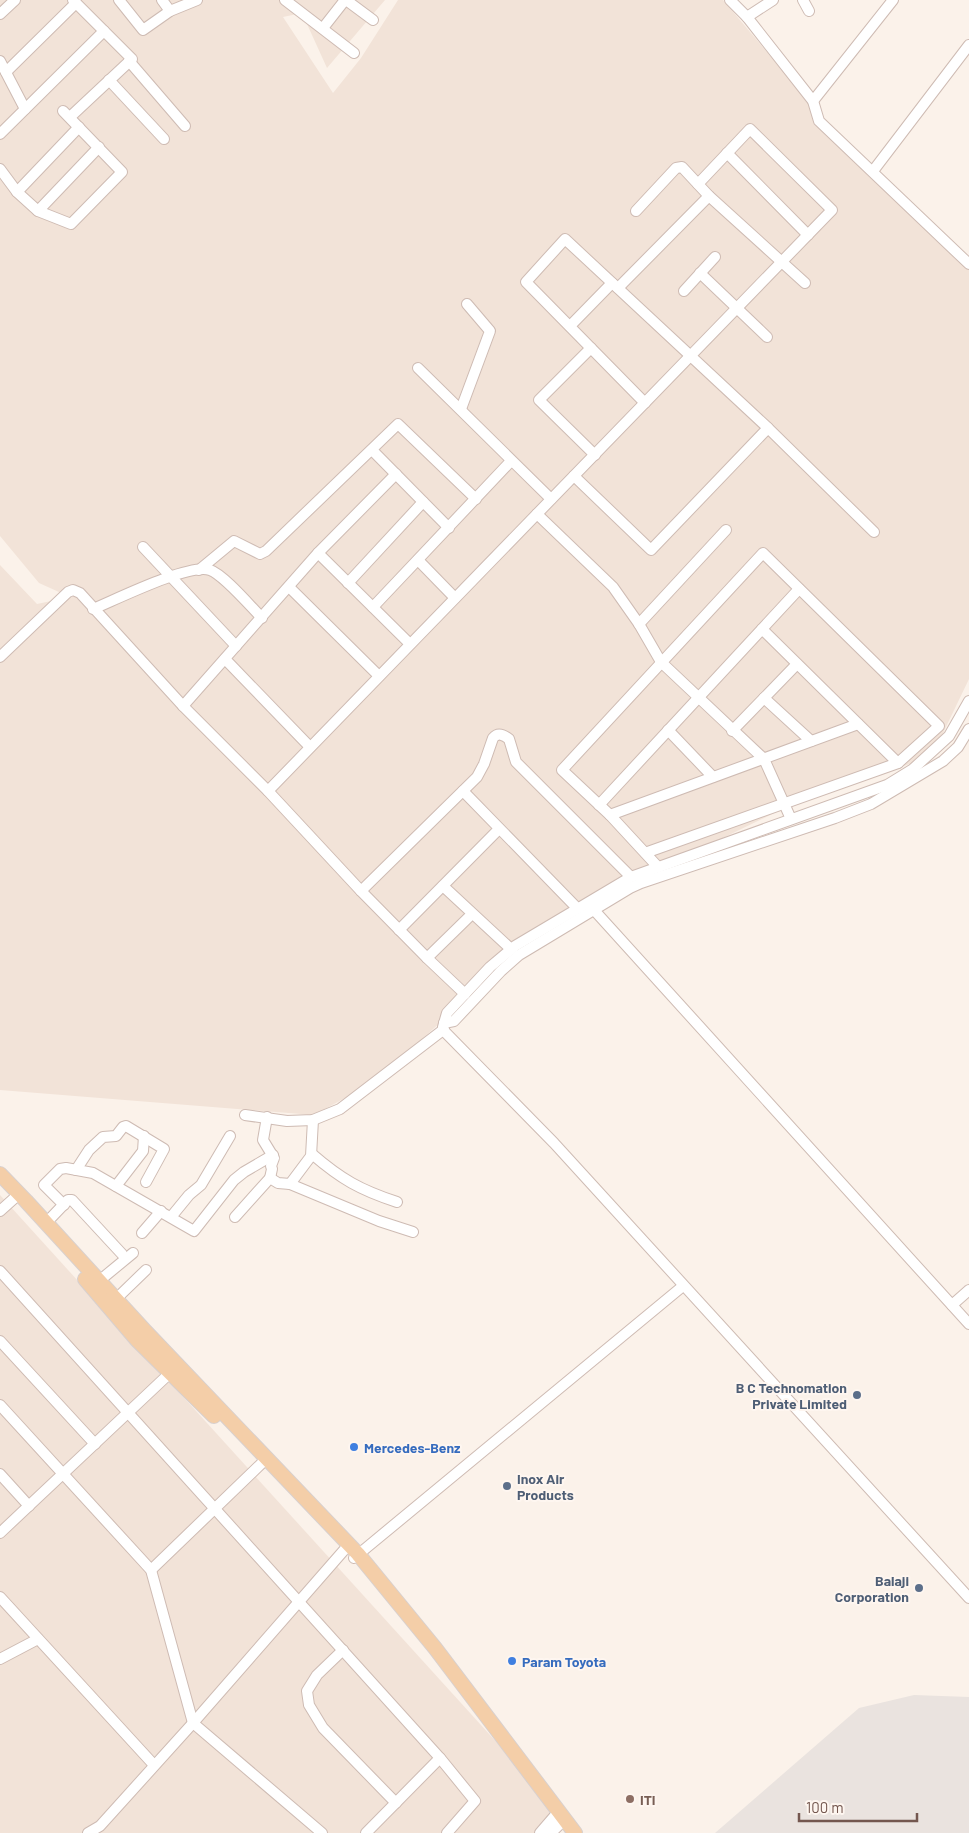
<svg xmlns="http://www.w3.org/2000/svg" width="969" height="1833" font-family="Barlow,sans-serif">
	<rect width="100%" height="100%" fill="#fbf2ea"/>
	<g fill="#f2e3d8">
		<path d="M0,0H385L327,68L302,13L283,17L333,93L361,58L398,0H723L810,103L819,122L969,266V679L932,756L787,807L576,909L463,994L442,1021L374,1082L314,1115L0,1090V565L37,604L70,597L39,583L0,536Z"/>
		<path d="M0,1195L559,1811L539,1833H0Z"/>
	</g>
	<path fill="#eae3df" d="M914,1695L969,1697V1833H715L859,1708Z"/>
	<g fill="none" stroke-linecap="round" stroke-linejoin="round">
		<defs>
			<g id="minor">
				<path d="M119,0L143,30L170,11L197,0"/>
				<path d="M162,0L170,11"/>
				<path d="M285,0L354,53"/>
				<path d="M346,0L373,20"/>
				<path d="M730,0L747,17L813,101L819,121L969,264"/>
				<path d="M803,0L809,11"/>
				<path d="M0,14L15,0"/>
				<path d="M747,17L773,0"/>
				<path d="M323,28L345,0"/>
				<path d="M0,61L25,109"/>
				<path d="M129,61L185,126"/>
				<path d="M6,72L76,3"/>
				<path d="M109,80L164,139"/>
				<path d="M813,101L893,0"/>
				<path d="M70,117L132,59L73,0"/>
				<path d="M0,134L104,31"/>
				<path d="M727,153L808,235"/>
				<path d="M0,169L17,192L38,211L71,224L122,172L63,111"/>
				<path d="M873,171L969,45"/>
				<path d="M17,192L79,127"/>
				<path d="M38,211L99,147"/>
				<path d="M636,211L676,168L682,167L709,196L805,283"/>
				<path d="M700,273L767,337"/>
				<path d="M618,288L709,196"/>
				<path d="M684,291L715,257"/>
				<path d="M570,326L612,283"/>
				<path d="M591,348L539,400L595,455"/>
				<path d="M418,368L551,499"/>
				<path d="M645,403L526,282L565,239L768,428L874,532"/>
				<path d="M461,409L490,331L467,304"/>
				<path d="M372,450L449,528"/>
				<path d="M574,476L651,550L768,428"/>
				<path d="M537,514L613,587L639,624L661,662L764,759L791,819"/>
				<path d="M143,547L236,646"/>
				<path d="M318,553L410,644"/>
				<path d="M418,560L455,598"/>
				<path d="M199,570L234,541L260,554L266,551L398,424L476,499"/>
				<path d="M348,583L423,502"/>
				<path d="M289,587L379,676"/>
				<path d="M373,607L511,461"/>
				<path d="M93,609C115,600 189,563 210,570C224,575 251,607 262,618"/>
				<path d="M639,624L726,530"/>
				<path d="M762,629L898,763"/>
				<path d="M0,657L68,592L73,590L80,593L183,706L268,791L361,891L427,958L465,994"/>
				<path d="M225,659L310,747"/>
				<path d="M764,698L811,741"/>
				<path d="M969,701L949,736L913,769L887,785L631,877L515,946L490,967L447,1013L443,1027L445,1032L554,1143L969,1598"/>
				<path d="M183,706L318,553L396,474"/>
				<path d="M668,730L713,777"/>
				<path d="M732,731L797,664"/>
				<path d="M268,791L832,210L750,129L698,184"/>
				<path d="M463,791L577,908"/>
				<path d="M599,805L799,589"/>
				<path d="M610,815L858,724"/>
				<path d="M645,853L898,763L939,726L763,553L562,770L610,815L658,867"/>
				<path d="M443,886L511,949"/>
				<path d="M361,891L477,777L484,764L493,738C498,732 504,735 509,739L516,762L631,877"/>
				<path d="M594,910L969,1324"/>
				<path d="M399,930L499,829"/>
				<path d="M427,958L472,914"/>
				<path d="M444,1023L454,1021L501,971L519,955L630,888L641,883L835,818L871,804L943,761L958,747L969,729"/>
				<path d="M245,1115L287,1121L313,1120L340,1109L443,1030"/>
				<path d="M267,1117L263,1140L274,1158L271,1166L272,1169L270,1178"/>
				<path d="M312,1154C341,1179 360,1190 397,1202"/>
				<path d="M76,1170L89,1150L103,1137L116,1136L123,1127L126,1126L164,1149L146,1182"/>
				<path d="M290,1184L311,1156L313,1120"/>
				<path d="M116,1186L143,1151L144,1136"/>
				<path d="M64,1205L44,1185L60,1169L66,1168L93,1173L194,1231L234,1180L244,1172L273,1155"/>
				<path d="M0,1211L19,1194"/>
				<path d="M171,1217L189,1195L201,1185L230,1136"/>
				<path d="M235,1217L270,1178L278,1183L290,1184L379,1221L413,1232"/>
				<path d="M46,1223L68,1200H72L122,1254"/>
				<path d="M142,1233L161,1211"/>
				<path d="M0,1271L440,1758L475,1801L447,1833"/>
				<path d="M99,1281L133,1253"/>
				<path d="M116,1299L146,1270"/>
				<path d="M952,1305L969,1290"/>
				<path d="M0,1341L95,1444"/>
				<path d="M0,1405L151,1570L193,1723L322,1833"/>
				<path d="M0,1474L29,1506"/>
				<path d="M0,1533L170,1373"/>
				<path d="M354,1558L683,1286"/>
				<path d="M151,1570L262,1463"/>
				<path d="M0,1597L154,1765"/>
				<path d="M343,1650L317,1675L307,1691L309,1705L323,1728L396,1803"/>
				<path d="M0,1659L38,1639"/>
				<path d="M88,1833L100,1826L193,1723L345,1549"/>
				<path d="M366,1833L440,1758"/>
				<path d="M540,1833L559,1811"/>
				<path d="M551,1833L565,1819"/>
			</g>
			<g id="major">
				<path d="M0,1174L26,1201L145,1331L358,1554L435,1648L575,1833"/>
				<path d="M85,1279L137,1340L214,1416"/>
			</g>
		</defs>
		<use href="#minor" stroke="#cebbb3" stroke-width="12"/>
		<use href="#major" stroke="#d8d0ce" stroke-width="16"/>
		<use href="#minor" stroke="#fff" stroke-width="10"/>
		<use href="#major" stroke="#f4cea8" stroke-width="14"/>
	</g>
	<g fill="#5c6f8a" stroke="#fef6f0" stroke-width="2">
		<circle cx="857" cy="1395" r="5"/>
		<circle cx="507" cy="1486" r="5"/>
		<circle cx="919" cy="1588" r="5"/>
	</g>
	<g fill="#3f7fe0" stroke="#fef6f0" stroke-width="2">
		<circle cx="354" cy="1447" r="5"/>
		<circle cx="512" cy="1661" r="5"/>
	</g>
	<circle fill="#8d6e63" stroke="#fef6f0" stroke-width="2" cx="630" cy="1799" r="5"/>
	<g text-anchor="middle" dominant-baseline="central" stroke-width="4" stroke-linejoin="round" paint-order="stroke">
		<g font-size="14" font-weight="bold" fill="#4e5e75" stroke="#fef6f0" text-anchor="end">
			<text x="847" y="1387">B C Technomation<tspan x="847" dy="16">Private Limited</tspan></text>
			<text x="517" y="1478" text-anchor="start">Inox Air<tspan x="517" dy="16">Products</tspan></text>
			<text x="909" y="1580">Balaji<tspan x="909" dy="16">Corporation</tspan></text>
		</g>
		<g font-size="14" font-weight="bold" fill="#366cbe" stroke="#fef6f0" text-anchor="start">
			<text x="364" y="1447">Mercedes-Benz</text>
			<text x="522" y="1661">Param Toyota</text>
		</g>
		<g font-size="14" font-weight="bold" fill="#785e54" stroke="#fef6f0" text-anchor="start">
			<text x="640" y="1799">ITI</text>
		</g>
	</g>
	<path d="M799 1813v8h118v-8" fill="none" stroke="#74574f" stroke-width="2.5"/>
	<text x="806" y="1813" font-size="15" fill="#74574f" stroke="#fef6f0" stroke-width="4" paint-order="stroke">100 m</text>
</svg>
